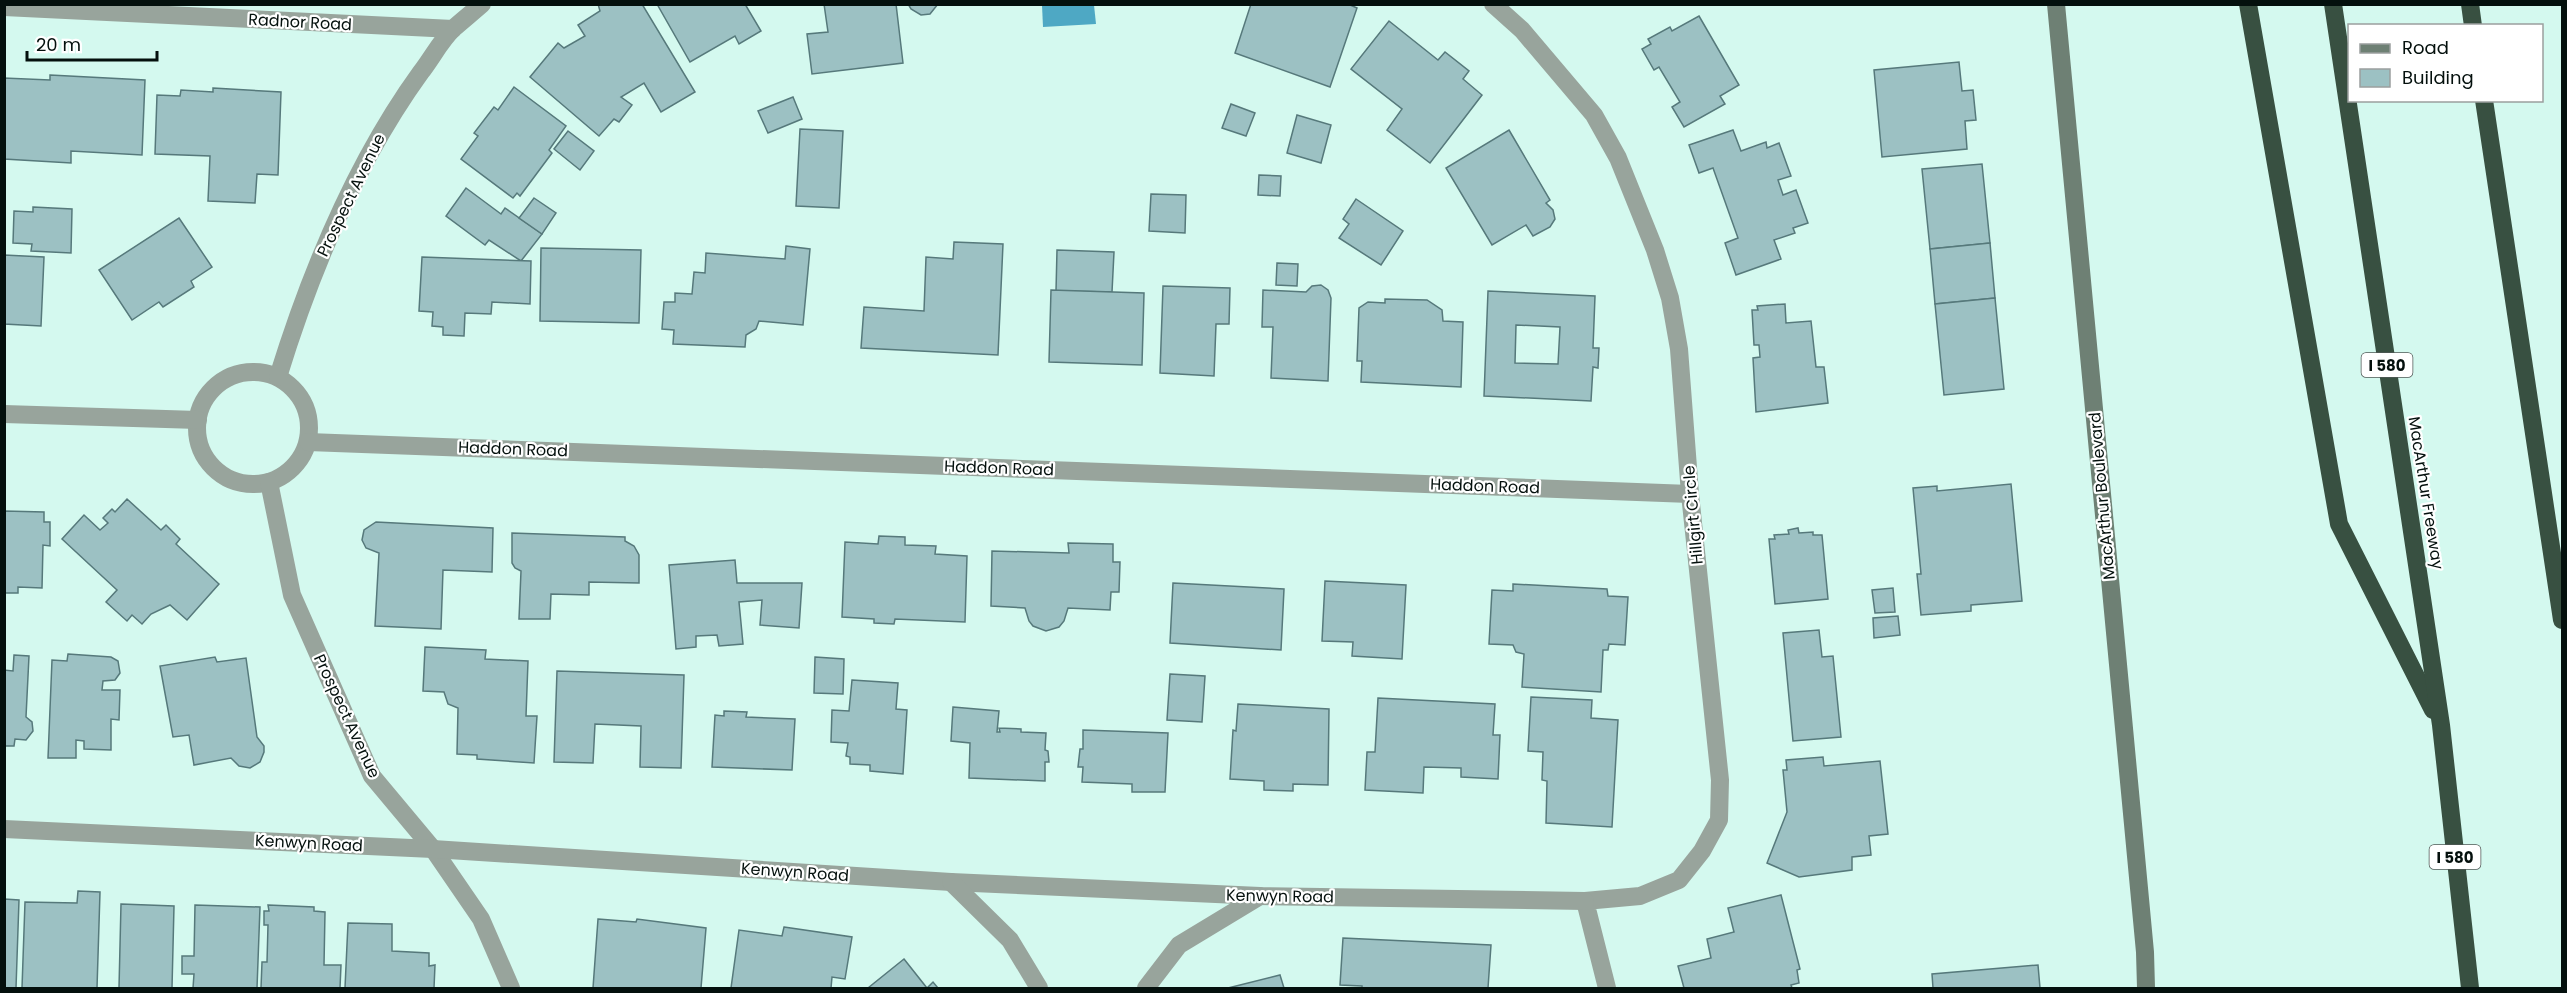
<svg xmlns="http://www.w3.org/2000/svg" width="2567" height="993" font-family="Poppins,sans-serif">
	<rect width="100%" height="100%" fill="#d4f9ef"/>
	<path fill="#4ea8c4" d="M1042,5H1094L1096,24L1043,27Z"/>
	<g fill="#9cc1c3" stroke="#56797b" stroke-width="1.5" fill-rule="evenodd">
		<path d="M598,4H642L695,92L661,112L644,83L621,97L632,105L619,122L614,119L599,136L530,77L558,43L564,48L585,36L578,25L600,11Z"/>
		<path d="M657,4H745L761,31L739,44L735,36L690,62Z"/>
		<path d="M824,4H896L903,63L812,74L807,34L828,32Z"/>
		<path d="M908,4H938L930,14L921,15L911,9Z"/>
		<path d="M1251,4H1348L1357,8L1330,87L1235,53Z"/>
		<path d="M1699,16L1739,85L1720,96L1725,104L1684,127L1672,107L1680,102L1659,67L1654,70L1642,49L1651,44L1648,39L1670,27L1672,31Z"/>
		<path d="M1389,21L1438,60L1445,52L1469,71L1463,79L1482,95L1430,163L1387,130L1402,109L1351,69Z"/>
		<path d="M1959,62L1962,91L1973,90L1976,120L1965,121L1967,149L1882,157L1874,70Z"/>
		<path d="M50,75L145,80L142,155L71,151V163L4,159V78L50,80Z"/>
		<path d="M514,87L566,126L549,150L552,153L520,196L517,193L513,198L461,159L478,136L474,133L494,107L498,110Z"/>
		<path d="M213,88L281,92L278,175L257,174L255,203L208,201L210,156L155,154L157,95L180,96L181,90L213,92Z"/>
		<path d="M793,97L802,119L768,133L758,111Z"/>
		<path d="M1231,104L1255,113L1246,136L1222,128Z"/>
		<path d="M1297,115L1331,125L1321,163L1287,153Z"/>
		<path d="M800,129L843,131L839,208L796,206Z"/>
		<path d="M1509,130L1550,200L1546,203L1553,210L1555,219L1550,227L1533,236L1526,225L1492,245L1446,168Z"/>
		<path d="M1733,130L1741,151L1766,142L1767,148L1779,143L1791,176L1778,180L1783,195L1796,190L1808,223L1793,228L1795,233L1774,240L1781,259L1736,275L1725,243L1738,238L1713,168L1699,173L1689,145Z"/>
		<path d="M568,131L594,151L580,170L554,149Z"/>
		<path d="M1982,164L1990,243L1930,249L1922,169Z"/>
		<path d="M1259,175L1281,176L1280,196L1258,195Z"/>
		<path d="M466,188L501,214L505,208L542,234L521,261L489,240L485,245L446,216Z"/>
		<path d="M1151,194L1186,195L1185,233L1149,231Z"/>
		<path d="M534,198L556,213L542,234L519,218Z"/>
		<path d="M1356,199L1403,231L1381,265L1339,238L1349,224L1343,219Z"/>
		<path d="M33,207L72,209L71,253L31,251L32,244L13,243L14,211L33,212Z"/>
		<path d="M179,218L212,267L191,281L194,287L163,307L159,302L132,320L99,270Z"/>
		<path d="M954,242L1003,244L998,355L861,348L864,307L924,311L926,257L953,259Z"/>
		<path d="M1990,243L1995,298L1935,304L1930,249Z"/>
		<path d="M786,246L810,249L803,325L759,321L756,329L746,335L745,347L673,344L674,330L662,329L664,302H675V293L692,294L694,272L705,273L706,253L785,259Z"/>
		<path d="M541,248L641,250L639,323L540,321Z"/>
		<path d="M1057,250L1114,252L1112,292L1056,291Z"/>
		<path d="M4,255L44,257L41,326L4,324Z"/>
		<path d="M422,257L531,261L530,304L492,302L491,314L465,313L464,336L443,335V327L432,326L433,312L419,311Z"/>
		<path d="M1277,263L1298,264L1297,286L1276,285Z"/>
		<path d="M1321,285L1328,290L1331,298L1328,381L1271,378L1273,327H1262L1263,290L1306,292L1312,286Z"/>
		<path d="M1163,286L1230,288L1229,324H1216L1214,376L1160,373Z"/>
		<path d="M1051,290L1144,293L1142,365L1049,362Z"/>
		<path d="M1488,291L1595,296L1593,348H1599L1598,368L1593,367L1591,401L1484,396ZM1516,325L1560,327L1558,364L1515,363Z"/>
		<path d="M1995,298L2004,389L1944,395L1935,304Z"/>
		<path d="M1385,299L1427,300L1442,310L1443,321L1463,322L1461,387L1361,382L1362,361H1357L1359,308L1368,302L1385,303Z"/>
		<path d="M1785,304L1786,323L1811,321L1816,367H1824L1828,403L1756,412L1753,358L1760,357L1759,345H1754L1752,310H1758L1757,306Z"/>
		<path d="M2011,484L2022,601L1971,605V611L1921,615L1917,574H1921L1913,488L1937,486V491Z"/>
		<path d="M127,499L161,530L166,525L180,539L176,544L219,584L187,620L170,605L151,614L142,624L132,615L127,621L106,602L117,590L62,539L84,515L100,530L108,523L103,518L112,509L115,512Z"/>
		<path d="M4,511L44,512V522H50V546L43,545L42,588L18,587V593H5Z"/>
		<path d="M376,522L493,528L492,572L443,570L441,629L375,626L379,553L366,548L362,540L364,530Z"/>
		<path d="M1798,528L1799,533L1813,532V535H1822L1828,599L1775,604L1769,539H1775L1774,535L1789,534L1788,530Z"/>
		<path d="M512,533L625,537V541L634,546L639,555V583L589,582V595L551,594L550,619H519L521,571L515,568L512,563Z"/>
		<path d="M879,536L905,537V545L936,546L935,554L967,556L965,622L895,619L894,624L874,623V619L842,617L845,542L878,544Z"/>
		<path d="M1068,543L1113,544V562H1120L1119,592H1111L1110,610L1068,608L1064,621L1059,627L1046,631L1033,626L1029,621L1025,608L991,606L992,551L1069,553Z"/>
		<path d="M735,560L737,583H802L799,628L760,625L762,600L739,602L743,644L719,646L717,635L696,636V647L676,649L669,565Z"/>
		<path d="M1325,581L1406,585L1402,659L1352,656L1353,642L1322,641Z"/>
		<path d="M1173,583L1284,589L1281,650L1170,643Z"/>
		<path d="M1513,584L1607,589L1608,596L1628,597L1625,645L1609,644L1608,650H1603L1601,692L1522,687L1524,654L1516,652L1513,645L1489,644L1492,590L1513,591Z"/>
		<path d="M1893,588L1895,612L1875,613L1872,590Z"/>
		<path d="M1898,616L1900,635L1874,638L1873,618Z"/>
		<path d="M1819,630L1822,657L1833,656L1841,737L1793,741L1783,633Z"/>
		<path d="M425,647L486,650L485,659L528,661L526,716H537L534,763L477,759V755L457,754L458,708L448,704L444,692L423,691Z"/>
		<path d="M68,654L111,657L118,661L120,673L115,680L103,681L102,690H120L119,720L111,719V750L84,749V741L76,740V758H48L52,660L67,661Z"/>
		<path d="M14,655L29,656L26,717L32,722L33,731L26,740L15,739L14,746H4V670L13,671Z"/>
		<path d="M215,657L217,662L246,658L257,737L264,746V752L260,762L250,768L239,766L231,758L194,765L189,735L173,737L160,666Z"/>
		<path d="M815,657L844,659L843,694L814,693Z"/>
		<path d="M557,671L684,675L681,768L640,767L641,726L595,724L593,763L554,762Z"/>
		<path d="M1170,674L1205,676L1202,722L1167,720Z"/>
		<path d="M852,680L898,683L896,709L907,710L903,774L870,771V765L850,764V757L846,756L848,743L831,742L832,710L849,711Z"/>
		<path d="M1531,697L1592,700L1591,718L1618,720L1612,827L1546,823L1547,781L1542,780L1543,752L1528,751Z"/>
		<path d="M1378,698L1495,704L1493,735H1500L1498,779L1461,777V768L1424,767L1423,793L1365,790L1367,752H1375Z"/>
		<path d="M1238,704L1329,709L1328,785L1293,784V791L1264,790V781L1230,779L1233,730L1236,731Z"/>
		<path d="M953,707L999,711L997,732H1000L999,728L1021,729V732L1046,733L1045,750L1048,751L1049,762H1045V781L969,778L970,743L951,741Z"/>
		<path d="M724,711L747,712L746,717L795,719L792,770L712,767L715,715L724,716Z"/>
		<path d="M1083,730L1168,733L1165,792H1132V784L1082,782L1083,767H1078L1080,749H1083Z"/>
		<path d="M1823,757L1824,766L1880,761L1888,834L1869,836L1871,855L1852,857V870L1799,877L1767,863L1787,812L1783,770H1787L1786,760Z"/>
		<path d="M78,891L100,892L97,988H22L25,902L77,903Z"/>
		<path d="M1781,895L1800,969L1797,970L1799,983L1791,985L1792,988H1684L1678,966L1711,958L1707,939L1734,932L1728,908Z"/>
		<path d="M4,899L19,900L16,988H4Z"/>
		<path d="M121,904L174,906L172,988H119Z"/>
		<path d="M195,905L260,907L257,988H193L194,974H182V956H194Z"/>
		<path d="M268,905L314,907V911L325,912L324,965H341L340,988H261L262,962H267L268,925H264V911H269Z"/>
		<path d="M598,919L636,922L637,919L706,928L701,988H593Z"/>
		<path d="M348,923L392,924V951L429,953V966L435,965L434,988H345Z"/>
		<path d="M784,927L852,937L845,979L832,977L831,988H731L739,930L782,936Z"/>
		<path d="M1343,938L1491,945L1488,988H1362V986L1340,985Z"/>
		<path d="M904,959L927,988L933,982L938,988H868Z"/>
		<path d="M2038,965L2040,988H1933L1932,974Z"/>
		<path d="M1280,975L1284,988H1228Z"/>
	</g>
	<g fill="none" stroke-linecap="round" stroke-linejoin="round">
		<g stroke="#98a49c" stroke-width="18">
			<path d="M1493,4L1522,30L1594,115L1618,158L1655,250L1670,298L1679,349L1690,494L1720,780L1719,820L1702,851L1679,880L1640,896L1585,901L1607,988"/>
			<path d="M4,7L453,29"/>
			<circle cx="253" cy="428" r="56"/>
			<path d="M278,377C311,270 355,163 421,72C432,58 441,40 454,28C463,20 473,12 482,4"/>
			<path d="M4,414L198,420"/>
			<path d="M308,442L1690,494"/>
			<path d="M269,482L292,595L372,776L433,849L481,919L511,988"/>
			<path d="M4,829L433,849L951,882L1260,896L1585,901"/>
			<path d="M951,882L1010,940L1039,988"/>
			<path d="M1146,988L1179,945L1260,896"/>
		</g>
		<path stroke="#6e8074" stroke-width="18" d="M2056,4L2145,952L2146,988"/>
		<g stroke="#385041" stroke-width="18">
			<path d="M2248,4L2339,524L2433,710"/>
			<path d="M2333,4L2441,725L2470,988"/>
			<path d="M2470,4L2473,26"/>
			<path d="M2484,100L2562,620"/>
		</g>
	</g>
	<g text-anchor="middle" dominant-baseline="central" stroke-width="4.5" stroke-linejoin="round" paint-order="stroke">
		<g fill="#fff" stroke="#4f5856" stroke-width="1.5">
			<rect x="2361.5" y="353" width="51" height="24" rx="4.5"/>
			<rect x="2429.5" y="845" width="51" height="24" rx="4.5"/>
		</g>
		<g font-size="15" font-weight="bold" fill="#04100d">
			<text x="2387" y="365">I 580</text>
			<text x="2455" y="857">I 580</text>
		</g>
		<g font-size="16" fill="#04100d" stroke="#fff">
			<text transform="translate(300 22) rotate(3)">Radnor Road</text>
			<text transform="translate(351 195) rotate(-64)">Prospect Avenue</text>
			<text transform="translate(513 449) rotate(2)">Haddon Road</text>
			<text transform="translate(999 468) rotate(2)">Haddon Road</text>
			<text transform="translate(1485 486) rotate(2)">Haddon Road</text>
			<text transform="translate(2426 493) rotate(81)">MacArthur Freeway</text>
			<text transform="translate(2102 496) rotate(-95)">MacArthur Boulevard</text>
			<text transform="translate(1693 515) rotate(-95)">Hillgirt Circle</text>
			<text transform="translate(347 716) rotate(65)">Prospect Avenue</text>
			<text transform="translate(309 843) rotate(3)">Kenwyn Road</text>
			<text transform="translate(795 872) rotate(4)">Kenwyn Road</text>
			<text transform="translate(1280 896) rotate(1)">Kenwyn Road</text>
		</g>
	</g>
	<rect width="2567" height="993" fill="none" stroke="#04100d" stroke-width="12"/>
	<rect x="2348" y="24" width="195" height="78" fill="#ffffff" stroke="#9b9f9e" stroke-width="1.5"/>
	<rect x="2360" y="44" width="30" height="9" fill="#6e8074" stroke="#9b9f9e" stroke-width="1.5"/>
	<text x="2402" y="54" font-size="18" fill="#04100d">Road</text>
	<rect x="2360" y="69" width="30" height="18" fill="#9cc1c3" stroke="#9b9f9e" stroke-width="1.5"/>
	<text x="2402" y="84" font-size="18" fill="#04100d">Building</text>
	<path d="M27 51v9h130v-9" fill="none" stroke="#04100d" stroke-width="3"/>
	<text x="36" y="51" font-size="18" fill="#04100d" stroke="#ffffff" stroke-width="4.5" paint-order="stroke">20 m</text>
</svg>
